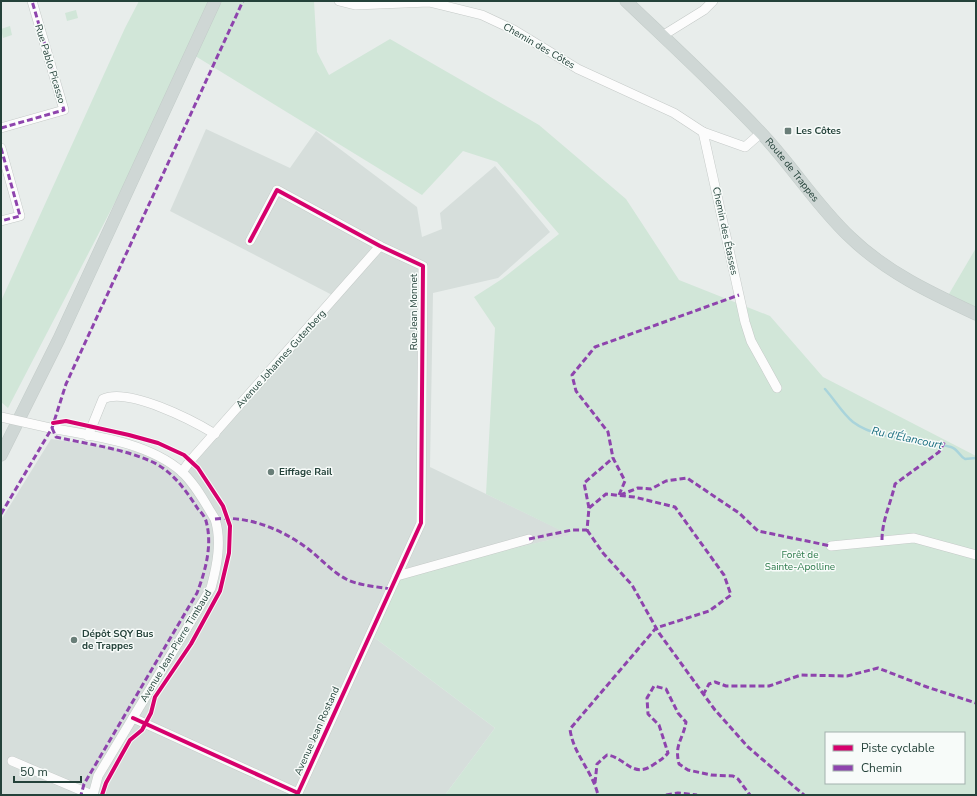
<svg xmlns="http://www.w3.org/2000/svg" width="977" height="796" font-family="'Nunito Sans',sans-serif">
	<rect width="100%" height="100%" fill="#e8edeb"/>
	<path fill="#d6dedb" d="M206,129L290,168L316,131L417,207L422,237L442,229L440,213L495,166L550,232L498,278L433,293L430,467L571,535L398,576L371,635L495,728L445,795H1V520L51,439L162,455L184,467L336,297L170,211Z"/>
	<g fill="#d1e6d8" fill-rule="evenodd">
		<path d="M139,1H314L317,52L329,75L390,39L539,125L626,199L679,280L770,316L823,377L976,456V795H445L495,728L371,635L398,576L570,535L486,494L495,328L474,297L502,279L559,234L497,162L463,151L422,195L192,54L8,408L1,402V301L125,28ZM826,733H964V783H826Z"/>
		<path d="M76,10L78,18L67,21L65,13Z"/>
		<path d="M10,26L12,35L3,38L1,29Z"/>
		<path d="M976,248V308L949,294Z"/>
	</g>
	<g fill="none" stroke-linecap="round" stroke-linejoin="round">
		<path stroke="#a9d4db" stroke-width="2.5" d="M825,389C834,399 843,414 853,422C878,441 922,439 951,447C958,449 959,456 965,459L976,458"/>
		<defs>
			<g id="minor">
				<path d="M339,1L355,5L429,2L482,15L514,30L578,69L674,113L703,132"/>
				<path d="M662,36L704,10L713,1"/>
				<path d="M1,128L64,110L32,1"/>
				<path d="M761,133L745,147L703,132L745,322L751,341L777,388"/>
				<path d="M1,148L20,216L1,221"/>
				<path d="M50,428C93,436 148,442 182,472C196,485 205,503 215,519C222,541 217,566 211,588L98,776L93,795"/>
				<path d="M88,436L103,399C128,387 192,420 215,434"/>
				<path d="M182,472L190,461L380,246"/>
				<path d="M831,546L914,538L976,555"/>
				<path d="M397,576L529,539"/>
				<path d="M133,718L298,793L421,523L423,266L380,246L277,190L250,241"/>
				<path d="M12,761L92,795"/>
			</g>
			<g id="major">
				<path id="s1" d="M626,1C672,45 719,88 762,134C793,167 817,206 850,237C886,272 931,293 976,314"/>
				<path d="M1,455L59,339L215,1"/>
			</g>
		</defs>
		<use href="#minor" stroke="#c5cac8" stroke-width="10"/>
		<use href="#major" stroke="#c3ccc9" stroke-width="13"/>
		<use href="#minor" stroke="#fcfcfc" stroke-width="9"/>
		<use href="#major" stroke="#cfd7d5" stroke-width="12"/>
		<defs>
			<path id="minor-bridge" d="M1,417L50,428"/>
		</defs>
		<use href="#minor-bridge" stroke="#c5cac8" stroke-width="10" stroke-linecap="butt"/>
		<use href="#minor-bridge" stroke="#fcfcfc" stroke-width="9"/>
		<g stroke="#8e44ad" stroke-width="3" stroke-dasharray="6 3" stroke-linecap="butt">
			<path d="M1,128L64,110L32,1"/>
			<path d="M1,148L20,216L1,221"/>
			<path d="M52,428L56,437C87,444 119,448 148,460C171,469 185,489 198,509C201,512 205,517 206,521C213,545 205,572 197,593L84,784L81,795"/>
			<path d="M619,495L625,481L613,458L608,432L576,391L572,375L595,347L739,295"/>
			<path d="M620,495L638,488L651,489L666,481L687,478L739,513L758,531L831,546"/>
			<path d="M589,508L584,483L613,458"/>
			<path d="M1,514L52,428L66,384L243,1"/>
			<path d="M215,519C250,515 286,531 312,552C323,561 334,573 346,579C356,585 379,587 391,589"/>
			<path d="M587,530L603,553L632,585L659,633L715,710L748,747L804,795"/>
			<path d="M529,539L572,530H587L589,508L606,494L634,497L675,507L724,575L731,595L709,611L656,628L570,729C573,754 592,770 598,795"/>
			<path d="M882,540C882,520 891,503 895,484L939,452L945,441"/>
			<path d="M703,695L709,684L715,682L726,686H769L801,675L847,676L878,668L927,687L976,703"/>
			<path d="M595,783L597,764L607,755C625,757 632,779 653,765C659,761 663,759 668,753L659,725L648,714L647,698L654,686L666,689L678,713L686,722C683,740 674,744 679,764L688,770L711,775L733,776L738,779L750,795"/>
			<path d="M666,795L678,793L697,795"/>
		</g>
		<defs>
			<g id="cycleway">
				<path d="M53,423L66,421L129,435L158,443L184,455L198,468L223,506L230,526L229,553L220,591L191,644L155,697L151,713L142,730L130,740L121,756L106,783L102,795"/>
				<path d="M133,718L298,793L421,523L423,266L380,246L277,190L250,241"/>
			</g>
		</defs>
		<use href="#cycleway" stroke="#f7fbf9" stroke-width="6"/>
		<use href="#cycleway" stroke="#d6006c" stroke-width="4"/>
	</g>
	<g fill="#697e78" stroke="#f7fbf9" stroke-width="1.5">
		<rect x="784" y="127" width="8" height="8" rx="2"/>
		<circle cx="271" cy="472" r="4"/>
		<circle cx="74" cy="640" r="4"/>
	</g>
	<g text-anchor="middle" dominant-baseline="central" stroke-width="3" stroke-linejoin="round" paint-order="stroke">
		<g font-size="10" fill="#24423a" stroke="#f7fbf9">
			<text transform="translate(539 46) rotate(30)">Chemin des Côtes</text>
			<text transform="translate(50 64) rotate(73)">Rue Pablo Picasso</text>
			<text stroke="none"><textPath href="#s1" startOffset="237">Route de Trappes</textPath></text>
			<text transform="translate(725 231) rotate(78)">Chemin des Étasses</text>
			<text transform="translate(414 312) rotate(-90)">Rue Jean Monnet</text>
			<text transform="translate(281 359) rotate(-48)">Avenue Johannes Gutenberg</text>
			<text transform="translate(176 646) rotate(-59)">Avenue Jean-Pierre Timbaud</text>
			<text transform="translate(317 731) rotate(-66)">Avenue Jean Rostand</text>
		</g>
		<g font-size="10" font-weight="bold" fill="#24423a" stroke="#f7fbf9" text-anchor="start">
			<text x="796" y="131">Les Côtes</text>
			<text x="279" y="472">Eiffage Rail</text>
			<text x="82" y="634">Dépôt SQY Bus<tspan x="82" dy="12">de Trappes</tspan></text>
		</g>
		<g font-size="10" fill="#2d7a4b" stroke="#f7fbf9">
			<text x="800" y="555">Forêt de<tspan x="800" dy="12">Sainte-Apolline</tspan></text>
		</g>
		<g font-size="11" font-style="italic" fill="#1c6f80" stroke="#f7fbf9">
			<text transform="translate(907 438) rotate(12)">Ru d'Élancourt</text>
		</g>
	</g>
	<rect width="977" height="796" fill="none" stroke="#24423a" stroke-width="4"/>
	<rect x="825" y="732" width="140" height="52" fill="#f7fbf9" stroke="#a3b1ad"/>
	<rect x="833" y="745" width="20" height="6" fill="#d6006c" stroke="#a3b1ad"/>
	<text x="861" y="752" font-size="12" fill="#24423a">Piste cyclable</text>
	<rect x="833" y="765" width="20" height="6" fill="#8e44ad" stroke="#a3b1ad"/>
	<text x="861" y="772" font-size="12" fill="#24423a">Chemin</text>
	<path d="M14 776v6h67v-6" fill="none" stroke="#24423a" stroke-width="2"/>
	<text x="20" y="776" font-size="12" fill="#24423a" stroke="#f7fbf9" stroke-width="3" paint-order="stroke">50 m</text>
</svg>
